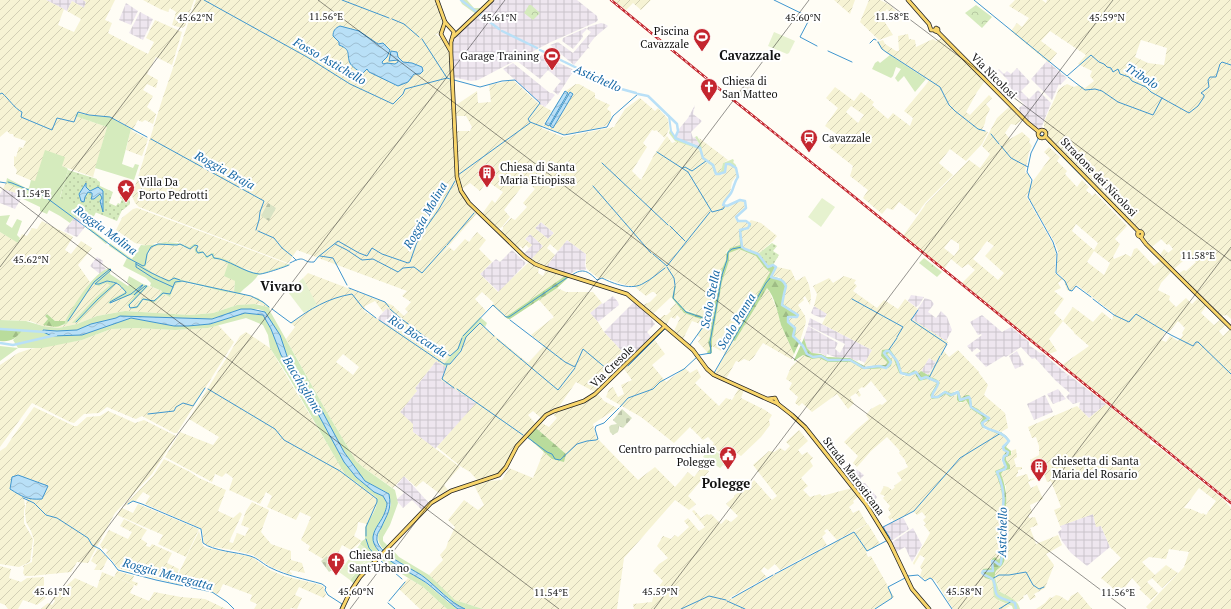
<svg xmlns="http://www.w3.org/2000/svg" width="1231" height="609" font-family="'PT Serif',serif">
	<defs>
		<pattern id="industrial-grid" width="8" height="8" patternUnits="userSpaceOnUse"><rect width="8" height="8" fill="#eee6ef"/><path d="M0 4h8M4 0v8" fill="none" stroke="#cbc4cc"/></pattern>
		<pattern id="farmland-furrows" width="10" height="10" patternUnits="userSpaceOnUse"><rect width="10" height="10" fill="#f6f3d4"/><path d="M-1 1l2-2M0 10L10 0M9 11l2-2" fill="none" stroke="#d2cfb5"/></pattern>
		<pattern id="forest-firs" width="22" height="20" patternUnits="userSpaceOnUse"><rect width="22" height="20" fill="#b9dc9c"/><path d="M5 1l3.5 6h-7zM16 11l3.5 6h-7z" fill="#9ebc85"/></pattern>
		<pattern id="cemetery-stones" width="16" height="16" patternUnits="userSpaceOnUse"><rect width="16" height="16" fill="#d9e3c4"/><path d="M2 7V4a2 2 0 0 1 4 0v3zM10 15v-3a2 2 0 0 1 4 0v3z" fill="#b9c2a7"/></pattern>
		<pattern id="park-crowns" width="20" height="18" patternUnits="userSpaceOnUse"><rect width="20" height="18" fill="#d5ebbd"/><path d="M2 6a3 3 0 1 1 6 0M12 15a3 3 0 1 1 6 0" fill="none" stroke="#b6c8a1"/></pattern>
		<pattern id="garden-dots" width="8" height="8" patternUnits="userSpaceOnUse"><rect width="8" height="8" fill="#d5ebbd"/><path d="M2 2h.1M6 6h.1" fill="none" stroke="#b6c8a1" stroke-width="1.8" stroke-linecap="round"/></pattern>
		<pattern id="water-waves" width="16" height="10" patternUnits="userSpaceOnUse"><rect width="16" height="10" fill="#b9e0f7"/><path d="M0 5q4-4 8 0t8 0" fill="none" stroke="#9ebfd3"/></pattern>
	</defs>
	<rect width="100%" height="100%" fill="#fffdf5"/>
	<g fill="url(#industrial-grid)">
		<path d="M46,0H83L86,2L84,8L72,1L67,11Z"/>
		<path d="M494,0H577L597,16L598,20L596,22L551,42L478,80L471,81L452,77V43L454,39Z"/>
		<path d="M126,3L138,11L131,25L119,20Z"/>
		<path d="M140,12L153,19L143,40L129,33Z"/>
		<path d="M601,23L605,24L608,26L595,37L588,46L590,49L588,48L574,65L550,45L558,42L573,53L591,32L587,29L588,27Z"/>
		<path d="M586,28L587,29L582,34L583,37L573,49L562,41L563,38Z"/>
		<path d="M535,52L540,54L553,64L555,61L574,70L558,95L553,91L561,81L548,70L540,79L517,61Z"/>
		<path d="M1047,61L1067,78L1060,85L1059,84L1052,100L1031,79Z"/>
		<path d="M513,63L550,93H552L555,95L545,107L542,105H540V103L503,69Z"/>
		<path d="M1017,68L1030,82L1021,91L1029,99L1038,90L1051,103L1040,131L1034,128L1018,112L1020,110L1019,108L1024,104L1013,93L1006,99L997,91L1008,80L998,70L999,69L1004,74L1007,71L1011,74Z"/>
		<path d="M695,105L693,114L702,121L691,132L693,138L695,137L700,145L699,146L679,139L676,136L679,129L688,118Z"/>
		<path d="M3,189L23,195L15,209L0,203V194Z"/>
		<path d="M76,216L83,221L81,223L85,227L77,237L64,231Z"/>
		<path d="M541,222L554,233L548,239L535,228Z"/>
		<path d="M530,234L543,246L531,260L524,254L532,245L525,239Z"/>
		<path d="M567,240L586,254L585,264L586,270H577L570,274L546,266Z"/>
		<path d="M512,250L526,263L499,292L480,274L496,259L500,262Z"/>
		<path d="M97,257L103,261L102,265L106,269L100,274L90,266Z"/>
		<path d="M911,295L924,297L919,305L916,307L908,301Z"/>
		<path d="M613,296L618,302L619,305L598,322L590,313L602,303L603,304Z"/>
		<path d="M925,298L931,300L934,304L928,312L936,318L941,311L947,317L952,330L946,341L911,319Z"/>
		<path d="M634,302L650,317L655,324L647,332L652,338L630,360L604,332Z"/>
		<path d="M814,306L827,313V314L825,317L822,318L814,315L811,313Z"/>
		<path d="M387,308L405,323L398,331L377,319Z"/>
		<path d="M982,315L1002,332L1011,327L1029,342V345L1040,353L1041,352L1068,375L1059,380L1069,375L1106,404L1089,418L1079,408L1080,402L1073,404L1066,397L1070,393L1056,381L1035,358L1032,359L1021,347L1006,357L1004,356L986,367L975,355L981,351L977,348L972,352L967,346L982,335L981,334L978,335L970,322Z"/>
		<path d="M810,318L872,350L865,363L859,360L857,361L847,357L838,358L827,354L826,356L820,353H812L807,348L804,338L808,326L838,343L835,349L840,353L845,344L809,326L808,325Z"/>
		<path d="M1017,351L1024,365L1015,369L1009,356Z"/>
		<path d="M929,358L936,362L928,375L921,371Z"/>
		<path d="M436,361L446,367L441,380L477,403L435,449L413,432L400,412L417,391L415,388Z"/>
		<path d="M1058,389L1066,399L1053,404L1047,394Z"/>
		<path d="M1045,395L1053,412L1034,420L1027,404Z"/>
		<path d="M856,469L864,475L857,483L853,485L848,479Z"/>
		<path d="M404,476L429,503L422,510L412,500L403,508L397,501V499L404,493L397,485Z"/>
		<path d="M863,483H865L877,497L871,508L857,489Z"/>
		<path d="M1093,514L1096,526H1101L1110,547L1087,566L1071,553L1062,541L1058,532L1062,529L1060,526Z"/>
		<path d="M903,517L909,529L891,541L883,527Z"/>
		<path d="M913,528L922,545L912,562L905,547L896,552L891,543Z"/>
	</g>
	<g fill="url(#farmland-furrows)" fill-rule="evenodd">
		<path d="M0,0H46L64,9L58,25L74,32L81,19L67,11L72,1L84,8L86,2L83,0H115L105,20L112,23L108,33L148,54L154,42L146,38L155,20L182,32L172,65L156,57L147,74L158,80L156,88L147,84L143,90L153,96L147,107L156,114L153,124L145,120L142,122L138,120L132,131L148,139L142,156L126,150L131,129L108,116H92L77,113L75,116L107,127L93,177L62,166L35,182L16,174L17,170L14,166V156L16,157L19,147L23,148L26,141L14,137L13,134H10L7,131L0,137Z"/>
		<path d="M143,0H194L185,26L182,28L172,25L176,12L170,8L168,12L160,9Z"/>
		<path d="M196,0H435L437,4L444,22L443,27L440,33L435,34L442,39L448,47L450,54L455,170L457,187L468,204L475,213L478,212L440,256L449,247L454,251L465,239L469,242L477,232L486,240L479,249L492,262L480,274L498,292L529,262L539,268L538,273L543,276L546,270L565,276L507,316H504L492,305L494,303L482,292L475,299L486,311L462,336L457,349L443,365L436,361L415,388L417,391L400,412L413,424V432L460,467L444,485L448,490L440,494L423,481L416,487L404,476L393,488L364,468L356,461L328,414L286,339L295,327L291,323L316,305L303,278L308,273L392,305L404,316L408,312L405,309L411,302L402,296L407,291L297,250L288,263L139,207L135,203L132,196L162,100ZM375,301L383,312L387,308L405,323L398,331L364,311L365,306ZM343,354L359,367L353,375L336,362Z"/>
		<path d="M613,0H651L641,10L633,3L626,10Z"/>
		<path d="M834,0H855L850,14Z"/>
		<path d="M869,0H880L890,5L897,12L892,16L887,9L881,16L893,35L879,40L860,22Z"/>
		<path d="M1015,0H1042L1046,3L1047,0H1231V319L1227,315L1222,316L1178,274L1184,270L1186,271L1196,262L1188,254L1183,261L1174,269L1160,255L1164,249L1168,253L1173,249L1169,244L1167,245L1161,239L1152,247L1143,238L1142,230L1136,227L1048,137L1047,133L1044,127V122L1059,89L1067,84L1074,87L1079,85L1085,88L1094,81L1090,76L1092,71L1078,64L1086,55L1050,31L1041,41L1057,53L1049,63L1011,31L1017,23L1022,27L1029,18L1009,6ZM1141,40L1167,48L1164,65L1148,63L1135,57Z"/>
		<path d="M908,34L909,39L915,40L916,47L933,39L936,41L942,38L985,81L977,92L966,112L970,115L989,95L992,98L986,104L990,109L986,117L985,123L982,130L988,132L982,144L966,161L950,149L939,163L953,175L925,203L916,215L899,202L893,210L887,208L882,214L863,198L868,190L850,176L853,166L829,147L838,135L825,126L838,108L826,98L835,87L854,101L861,92L874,102L872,105L888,119L893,113L910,126L913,118L904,111L929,81L886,52L881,49L877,42L883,40L885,44L896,51H899L898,36ZM851,106L864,115L858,123L846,112Z"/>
		<path d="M513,80L539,104L552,111L541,128L563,137L614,127L625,109L640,98L655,111L658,108L668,119L669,129L665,138L656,130L655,131L652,130L643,143L647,147L632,171L641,180L654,155L667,136L672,143L677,141L699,149L704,161L713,167V171L717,175H722L726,170L727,165H728L736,169L737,175L732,182L730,193L722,204L725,207H729L737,201H744L745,208L737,214L735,218L737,221L745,222L750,225L749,227L741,229L739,232L740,245L730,248L726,252V260L720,273V281L716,291L712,318H708L684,309L674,298L676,289L675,287L672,298L671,297L653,314L643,305L650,302L657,295L654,292H652L646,296L635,287L622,284L608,279L598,278L587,269L586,267V254L567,240L558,251L550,244L547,248L555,255L546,267L533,261L531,260L543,246L530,234L525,239L532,245L529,248L526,245L523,249L520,246L517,249L500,232L503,229V227L511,218L515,220L527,207L523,203L535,189L526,181L504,210L510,217L502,227L498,229V230L482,214L492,200L495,203L503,192L487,181L480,191L470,183L462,189L459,175L456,131H470L472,127L466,116H456V105L477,91L478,103L491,102L489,85ZM541,222L554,233L548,239L535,228Z"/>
		<path d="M576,84H579L595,93V98L610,105L607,109L611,112V119L608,124L605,126L598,128L564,135L543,126L564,92Z"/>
		<path d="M1009,107L1011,108L1022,120L1016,125L1011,124L1005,133L1010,139L1022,132L1030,139L1029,142L1032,146L1029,152L1025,172L1030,176V185L1050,158L1044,152L1049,147L1060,157L1057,161L1067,171L1065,174L1077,187L1082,180L1089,187L1086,190L1089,193H1090L1092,196L1095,193L1127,226L1115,239L1120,244L1113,257L1114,259L1126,254L1131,257L1134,249L1137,248L1154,266L1161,260L1172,271L1161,283L1158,290L1170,296L1169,300L1176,307L1186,298L1192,304L1199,297L1207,305L1201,313L1214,325L1221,319L1225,325L1219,331L1223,336L1230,329L1231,330V501L1062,365L1089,346L1074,333V332L1063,321L1049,339L1057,351L1049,354L962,283L975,270L968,264L962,268L951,259L944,269L903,236L926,204L969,160L980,168L990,154L982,146L997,118ZM1030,191L1028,197L1031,202L1055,243L1058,251L1056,272L1063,278L1067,290L1071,292L1077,285L1114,314L1112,320L1102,312L1093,322L1073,307L1063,321L1054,313L1064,299L1054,291L1061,288L1058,283L1063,279L1055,273L1056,254L1054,246L1026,196ZM1076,224L1098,243L1094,250L1072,231ZM951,239L959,244V249L954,256L944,248ZM987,241L994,246L985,256L1004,273L998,280L973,259ZM1094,251L1110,263L1104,275L1087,262ZM1178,321L1185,328L1182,333L1183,335L1181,338H1180L1178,341L1170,336L1166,342L1161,340L1166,330L1169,332Z"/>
		<path d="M699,138L728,160L723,163L721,171L719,172L716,173L715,172L714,164L703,157Z"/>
		<path d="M6,183L16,186L28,192L23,195L3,189Z"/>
		<path d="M137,208L197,230L288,264L262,273H258L237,266L221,258H214V253L206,256L201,251H198L197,247L192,245L189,247L178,242L155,243L149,246L135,243L116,230L122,218L133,209Z"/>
		<path d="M751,220L761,223L777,236L773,241L758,254L746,250L742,246L741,232L742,231L748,229L751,225L749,222Z"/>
		<path d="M42,221L73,237L65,250L71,254L81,241L92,248L78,265L90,282L65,321H55L47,314L45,316L48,319L45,323L61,326L67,324L93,284L102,285L106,283L111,284L95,298L73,322L84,314L115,284H118L125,292L110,300L108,303L110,304L131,295L136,296L127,305L129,308H138L143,300L149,302L157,301L164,294L168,296L175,284L183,282L220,291L251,296L257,299L269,308L259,304L237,305L213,313L190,315L125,311L97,316L77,324L58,328L43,326L30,321L0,320V232L18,242L22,234L27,236L32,228L37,229Z"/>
		<path d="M167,244L172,246L180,245L189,249L194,246L195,252L203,253L206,259L212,255V259L222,260L229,264L235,281L234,292L183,280L174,277L169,280H167L155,275L146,268L144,266H146L147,257L152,246Z"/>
		<path d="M736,249H739L756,256L765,268L770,272L737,331L735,334H733L732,335L734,341H735L767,288L770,293L778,312L781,325L794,354L792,359H791L763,343L753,358L749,361L744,359L739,362L736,361L726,379L715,373L725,353L712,346V340L722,282L729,261V253Z"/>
		<path d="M777,267L791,270L796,281L805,276L809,285L811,296L810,305L805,296L803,298L804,300L798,305L805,316L806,322L800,341L795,337L794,335L796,331L791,325L788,318L789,317L795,319L788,308L783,304V300L787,286L779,277L772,276Z"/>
		<path d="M844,276L856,280L854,283L857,286L853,291L877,308L884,300L898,309L905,299L918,309L912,319L948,342L943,350L949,357L958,350L979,372V373L988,385L984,395L1005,413L1008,428L1001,432L985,427L982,424L987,422L989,418L988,416L972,406L971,399L961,398L960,393L957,390L951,393L946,391H943L936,397H933L932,394L940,383L936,379L930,377L929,374L936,362L929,358L920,373L907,374L901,372L900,364L890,349L881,356L887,362L886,365L863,366L872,350L822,324L827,314L814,306L817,294L813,286L829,278L833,283Z"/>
		<path d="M149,286L162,291L156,298L153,300L146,298L140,299L137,306L130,307L129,306L131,303Z"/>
		<path d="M557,288L566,292H593L602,303L590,313L598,322L604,332L630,360L595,392L576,382L558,408L549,411L541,418L533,411L528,415L536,424L514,448L506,466L500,473L485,479L477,480L470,472L460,466L437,447L476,403L441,380L447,365L449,364L460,351L466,338L479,323L528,363L544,346L531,335L554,317L539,300Z"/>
		<path d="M676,303L684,313L707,321L703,327L711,321L710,336L708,342L710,349L707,352L698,342L701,338L697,335L703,325L692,321L683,339L674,331L680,318L677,315L675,319L671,317L666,325L659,319L664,315H667L671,311L670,309Z"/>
		<path d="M218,325L234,342L177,433H174L142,416L136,419L133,418L107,407L99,413L84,414L74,423L70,422L32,403L0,447V365L18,353L30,349L82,340L111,329L136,328L175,330L208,328Z"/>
		<path d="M246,332L270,348L345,474L376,497L377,502L375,509L367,524L358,522L357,529L354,536L362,541L351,550L342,545L335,559L331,561L328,556L323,559L308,550L310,546L301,540L311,517L300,512L296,520L267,507L272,496L266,492L260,504L229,490L233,478L226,473L222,477L215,474L212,482L165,457L180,432L213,445L219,437L189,419L240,336Z"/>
		<path d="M654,339L665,354L652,365L666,382L685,368L690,373L697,369L701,377L695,383L719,406L726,398L732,400L739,388L744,390L741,398L765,410L772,415L769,420L770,425L761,437L741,456L732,450L727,456L711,447L714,443L708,437L703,440L690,427L674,443L641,417L606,397L609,389L613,387L618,397L624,394L621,385L632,380L624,369Z"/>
		<path d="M887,353L891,354L893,357L899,373L903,376H910L915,374L918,379L921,381L928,379L937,383L932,390L931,397L932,399H935L946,394L953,396L957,395V400L961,403L966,400L971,409L983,417L984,418L980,423L985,430H990L1002,435L1008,440L1004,444L1006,452L1001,459L1004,467L999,469L1000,482L1002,493V506L999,512V522L1002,532L998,542L1001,549L1000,551L999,560L991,568H988L985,578L992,580L994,592L998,600L1010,606L1005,609H953L935,580L930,578L926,580L920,576L922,570L920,567L925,558L920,555L914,565L913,563L930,533L924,525L926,524L923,520L926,517L922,512L917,515L913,511L894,522L892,518L890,520L888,517L891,514L888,509L890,506L883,498L885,496L880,494L884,486L888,487L892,490L895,487L894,486L902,480L897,473L908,467L905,461V460L899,453L900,451L887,437L871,451L857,467L853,463L858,456L844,442L856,430L869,419L866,415L871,409L880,404L882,405L887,401L871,381L864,388L862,387L858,390L861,395L859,397L856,393L850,397L854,403L848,409L837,394L812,412L802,403L799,406L795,403L798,397L789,389L792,383L786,379L791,367L803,355L812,359L819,358L828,362H851L863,369L876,368L885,369L891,358L887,355Z"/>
		<path d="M598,394L604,401L617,408L593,424L596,437L638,480L655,467L675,487L688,472L694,477L702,467L709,471L688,496L696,504L689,510L675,500L624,558L617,609H483L455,600L429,575L443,560L440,555L446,548L448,542L455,527L448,520L464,500L478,510L484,505L474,485L487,481L502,480L509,468L533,478L544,451L552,459L566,454L536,428L540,422L549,427L557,418L552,413L582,403Z"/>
		<path d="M1106,404L1150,439V444L1152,445H1156L1223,499L1231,508V609H1148L1146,607L1184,567L1189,552L1169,549L1166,559L1149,557L1142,562L1155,575L1166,565L1178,573L1162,588L1152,578L1147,582L1158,593L1151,600L1139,589L1141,588L1132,578L1122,591L1114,589L1101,578L1121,558L1110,547L1101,526L1096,527L1093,514L1060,526L1054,510L1061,507L1051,481L1047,482L1043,471L1036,474L1030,460L1039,455V446L1036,437L1032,438L1028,427L1077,406L1089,418ZM1199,488L1216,501L1206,515L1203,513L1202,514L1191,509L1184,508Z"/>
		<path d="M34,407L74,426H77L87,417L100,416L108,411L135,423L144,420L176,436L152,474L115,513L88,563L77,562L71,572L31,576H25L23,573L24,568L23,566L32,562L34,540L31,531L26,522L25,511L27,499L29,500L11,489L24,498L25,507L24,510V523L33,539L30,562L19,567L0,564V451L6,447L14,435Z"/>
		<path d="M799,430L808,441L798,450L802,455L807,452L813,458L810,461L813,466L801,478L808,486L803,490L810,497L820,494L822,496L852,488L859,496L853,501L854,503L849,507L853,513L859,510L867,524L837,540L827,529L824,531L826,533L822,537L827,545L780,570L775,564L768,570L764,567L761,571L767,577L729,598L733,600L732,598L868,524L880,544L866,552L868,557L871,556L894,597L874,609H634L633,604L652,602L654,593L663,581L653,571L659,564L668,558L657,546L663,536L671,539L675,535L678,537L689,527L684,521L688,518L699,531L705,527L692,511L694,510L701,518L707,514L709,515L711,514L721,524L726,519L731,522L738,516L726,504L734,497V496L746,486L748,487L754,480L772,500L777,496L753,465L769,451L774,452L780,448L785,451L790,446L786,442Z"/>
		<path d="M1016,449L1017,457L1014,459L1016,467H1022V469L1018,470V473L1017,474L1016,477L1027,474L1029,480L1034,478L1035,479L1028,482L1031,488L1037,485L1043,499L1030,505L1032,513L1028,515L1029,518L1035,517L1038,525L1030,528L1036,544L1058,535L1062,545L1046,554L1054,565L1045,588L1034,594L1036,597L1030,600L1027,594L1023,596L1024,598L1017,602L999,591L995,574L998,568L1004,563L1006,546L1003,538L1006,531L1003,517L1006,505V487L1001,474L1002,471L1008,470L1010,465L1006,460V457L1012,453L1011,451Z"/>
		<path d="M164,459L190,472L199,478L226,490L218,511L233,518L240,512L242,514L229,542L233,543L237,533L245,536L249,528L241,525L246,511L252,502L269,510L261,532L271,544L291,551V560L302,563L305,573L290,570V572L292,573L291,575L271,567L253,555L233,550L208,546L204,543L202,529L145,504L150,496L143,492L135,502L133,501L123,507L153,476Z"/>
		<path d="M138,504L199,529L186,557L158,544L163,535L117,515L122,508L133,513Z"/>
		<path d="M124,519L147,530L141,539L147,543L146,546L150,547L152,544L172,553L167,563L179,569L173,583L118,568L106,553L108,550L105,548L103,550L100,545L109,530L128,539L132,532L120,526Z"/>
		<path d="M199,531L203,546L207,548L252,557L270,570L284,576L321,585L324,587V590L326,594L324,598L299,587L295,595L302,598L297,609L291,608L290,609H254L257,604L250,601L252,595L223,584L218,594L174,583Z"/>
		<path d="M98,548L108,558L102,570H94L97,565L91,561Z"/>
		<path d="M0,566L11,569L9,578L21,582L27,578L44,577V585L40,592L46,598L37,605L23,600L18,609H8L5,605L0,603Z"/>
		<path d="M117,571L134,576L132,581L138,583L137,586L114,577Z"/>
		<path d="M102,572L134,585L130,593L149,601L154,592L181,597L205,599L226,609H41L48,603L52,605L55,601L53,598L75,578L97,588Z"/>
		<path d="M408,578L423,587L447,609H420L399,589Z"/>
		<path d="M1078,592L1092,609H1036L1045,603L1050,597L1052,598L1056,595L1060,596L1068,601L1071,596Z"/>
	</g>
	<g fill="#d5ebbd" fill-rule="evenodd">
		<path d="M460,0H467L474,8H481L488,0H491L476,14L462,4Z"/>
		<path d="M890,55L926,79L915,92L904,76L898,82L895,78L901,69L896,67L893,76L891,78L872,69L875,63L878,61L880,63Z"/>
		<path d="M77,113L92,116H108L131,129L122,164L133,168L135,164L139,165L134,180L95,168L107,127L75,116Z"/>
		<path d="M670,130L675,137L676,136L679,139L699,146L700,145L695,137L697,136L701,143L703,157L714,164L716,173L721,171L723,163L733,159L734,161L733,162L736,165L738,177L736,178L737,175L736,169L728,165H727L725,173L717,175L713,171V167L702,159L699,149L675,141L669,133Z"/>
		<path d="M45,150L65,157L62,166L67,168L68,170L60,197L96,212L89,227L108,242L106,244L81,223L83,221L75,217L70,223L60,216L49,210L47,214L40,211V207L21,198L23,195L28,192L6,183L7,178L26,188H29L31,180L35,181Z"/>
		<path d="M10,215L6,224L12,228L17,219L22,221L17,235L20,238L18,243L0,232V216Z"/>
		<path d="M165,242C175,243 180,242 189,247L194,244H196L198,251H203L206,256L212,253H214V257C228,256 245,274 262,273L288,264L290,265L258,275C254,282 245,287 240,293L258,298L269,307L270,311L328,414L356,461L364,468L395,490L398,503L390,525L383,537V541L388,546L384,550C369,534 387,522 391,504L386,492L365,481L342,449L320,407L311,396L289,362L264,311L258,309L235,311L212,319L120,316L116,318L91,324L77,330L57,331L43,330V332L52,336L82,335L131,318L174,326H188L210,324L245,313L263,315L271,329L281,355L316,410L344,462L356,477L374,492L383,496L387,503C387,506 386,510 385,513C378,529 365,536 381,553L354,584L350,580L364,563L368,565L375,556L360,544L362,541L365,539C365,535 365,532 365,528C368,518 380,509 376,497L345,474L340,466L288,376L270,348L268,335L263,325L246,318L208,328L175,330L136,328L111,329L82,340L42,348H18L0,361V346L18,348L13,340L22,331L6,329L0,330V320L26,321L43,326L58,328L77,324L97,316L125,311L190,315L213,313L237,305L255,304L268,307L257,299L251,296L220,291L190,283L183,282L175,284L170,297L164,294L154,303L143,300L138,308L131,309L127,305L135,296L131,295L109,304L108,303L110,300L125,292L118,284H116L88,311L79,322L72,323L95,298L110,285L106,283L99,286L93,284L67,324L63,325C71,310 94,269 111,268L110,274L128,286L130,284L127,282L129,276L143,284L149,286L131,303L129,306L130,307L137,306C142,296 142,297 153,300L157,298L162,291L150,286L151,283L146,278L123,266L127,258L109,246L110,243L132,259L141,245C149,246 157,244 165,242ZM167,244L172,246L180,245L189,249L194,246L195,252L198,254L203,253L206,259L212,255V259L222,260L228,264L224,276L235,281L234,292L183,280L174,277L169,280C160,277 153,274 146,268L144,267L146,266L148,253L152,247Z"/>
		<path d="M480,317L487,323L485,327L479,323L466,338L460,351L449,365H447L446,367L443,365L457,349L462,336Z"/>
		<path d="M389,546L399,557L429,575L455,600L483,609H465L460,607L453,602L423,576L403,566L385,551Z"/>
		<path d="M383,554L397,566L417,576L427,584L448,602L458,609H447L423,587L392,568L379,558Z"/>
		<path d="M995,577L999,591C1008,597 1017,598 1020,609H1013L1012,606L998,600L994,597L992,580Z"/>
	</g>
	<g fill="url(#forest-firs)">
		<path d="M749,222L751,226L741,232L742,246L746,250L758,254L766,265H773L777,267L772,276C779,278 784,279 787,286L783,300V304L798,314L797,318L789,317L788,318L791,325L796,328L795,337L800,341L794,354C790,345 785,334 781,325C778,314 775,297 767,288L735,341L732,340L733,336L732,335L735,334L737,331L770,272L765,268L756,256L739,249L729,253V261L722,282L712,340V352L711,354H708L707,352L710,349L708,342L710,336L711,322L707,323L703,328L706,321L684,313L672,298L675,286H676L674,298L686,311L708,318H712L716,291L720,281V273L726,260V254L730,248L740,245L739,230L749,227Z"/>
		<path d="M565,276L569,277L557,288L510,319H508L504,316H507L513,312Z"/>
		<path d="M47,314L55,321H65V323C59,329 51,326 43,325L48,319L45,316Z"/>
		<path d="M6,329L22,331C15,339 11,342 0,341V330Z"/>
		<path d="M804,338L807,348L812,353L821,354L827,357L850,358L866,367L877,365H886L887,362L881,356L882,350L890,349L900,364L901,372L910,373L914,370L919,373L921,371L928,375L929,374L930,377L936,379L940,383L932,394L933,397C939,397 941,392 946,391L951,393L959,391L961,398L966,395H969L971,399L972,406L978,409L989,418V421L984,422L983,424C990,432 1004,429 1010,441L1006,447L1011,451V455L1006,457V460L1010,465V469L1003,471L1001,474C1005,484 1007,494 1006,505C1005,509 1003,513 1003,517C1003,527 1008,528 1003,538C1005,545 1007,557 1003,564C1000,569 994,569 995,577L992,580L985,578L982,573L983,569L991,568L992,559L995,557L998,560L1000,558V551L1001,549L998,539C1005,526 999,529 999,518C998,513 1002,510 1002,506C1004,494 999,482 995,471L1004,467C1004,458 999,461 1006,452L1002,447L1007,442V438L982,427L980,423L983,418V417L971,409L966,400L963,402H959L957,400V394L950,397L946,394L939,398L932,399L930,395L937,383L928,379L919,381L915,374L907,376L899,373L893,357L889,353L887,354L892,360L891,366L888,368L870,369H863L851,362H828L819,358L812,359L803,355L794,361V360Z"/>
		<path d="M536,428L566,454L564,462L552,459L526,436Z"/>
	</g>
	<g fill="url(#cemetery-stones)">
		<path d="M268,203L276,208L269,221L261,216Z"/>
		<path d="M622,409L632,418L623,428L619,426L618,432L613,435L610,432L609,427L611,425L617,424L613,420Z"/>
		<path d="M327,556L331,561L334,560L338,566L329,572L321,561Z"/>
	</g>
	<g fill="url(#park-crowns)">
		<path d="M529,5H531L540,13L533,20L524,13Z"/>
		<path d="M976,5L992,17L982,28L965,13Z"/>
		<path d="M924,258L942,272L937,277L919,263Z"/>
	</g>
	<g fill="url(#garden-dots)">
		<path d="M68,170L97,179V180L100,182V186L113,192L109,203L116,206L118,203L120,204L122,199L120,198L122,194L129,196L130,204L123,210H122L117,221L60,198Z"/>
		<path d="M772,243L777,246L773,251L779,255L773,265H766L758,254Z"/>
	</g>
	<g fill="#e6f2cf">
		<path d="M774,32L795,41L789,53L787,54L768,46Z"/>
		<path d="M822,198L835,207L821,227L808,217Z"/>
		<path d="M303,278L317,305L304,313L288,292Z"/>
		<path d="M710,447L729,461L726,467L723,465L720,468L703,457Z"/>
		<path d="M360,544L375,556L368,565L364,562L350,580L339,572L353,554L356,556L358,554L355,551Z"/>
	</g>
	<path fill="#f1ede2" d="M748,80L753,85L741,99L736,94Z"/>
	<g fill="url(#water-waves)" stroke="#3f96cf">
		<path d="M340,26L359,31L378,44L383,43L390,50L387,57L382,62L383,64L387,63L395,64L398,62V60L389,61L391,51L397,52L398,57L403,62L412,63L422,67L423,71L420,74H414L408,82L398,86L369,72L367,69L362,74C359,71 351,66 350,63C346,54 352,50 339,45V42L333,36C333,31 335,28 340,26Z"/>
		<path d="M565,91L568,93L549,126L545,124Z"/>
		<path d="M570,92L573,94L553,128L550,126Z"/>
		<path d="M86,183V187L90,191L98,187L103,191V212L100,201L102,198L100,194L94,199H91L92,196V193L88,192L85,197L84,202L81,201L79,194Z"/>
		<path d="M241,309H251L265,312L280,335L289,362L311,396L320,407L344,452L365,481L389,494C392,510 387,514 381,528C379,531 377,534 377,537C374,553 414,569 424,577C438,588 449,602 465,609H458L454,606C445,599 437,591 428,584C415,574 371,556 373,537C374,528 382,521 385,512C386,509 387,506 387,503L383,496L374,492L356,477L344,462L316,410L281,355L271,329L263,315L245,313L210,324L188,326H174L131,318L82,335L52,336L43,332V330L57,331L77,330L91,324L116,318L120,316L212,319Z"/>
		<path d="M18,475L48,486L42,499C27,500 23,497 10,489L12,477Z"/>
	</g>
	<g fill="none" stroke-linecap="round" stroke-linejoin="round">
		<g stroke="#3f96cf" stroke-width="1">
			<path d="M204,0L307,57L350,84L393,104L403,94L405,89L447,78"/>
			<path d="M342,0L389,18"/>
			<path d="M774,0L809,17L810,18L800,37L817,46"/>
			<path d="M974,0L1067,76L1091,55L1099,62L1104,64L1107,67L1111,68L1113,72L1118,69L1120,74L1129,77L1132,81L1146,87L1151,92L1189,113L1198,106L1204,97V95L1201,93L1209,87L1208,80L1210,77H1216L1220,64L1222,62L1231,65"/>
			<path d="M392,19L404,24L419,37"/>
			<path d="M422,39L447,78L450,79"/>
			<path d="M878,42L882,49L886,52L940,87L949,105L955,111L978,129L985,131"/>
			<path d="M870,43L874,39L876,40"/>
			<path d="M828,51L852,62"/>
			<path d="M1068,77L1085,90L1095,89L1102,91L1118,102L1153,115L1162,98"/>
			<path d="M454,80L480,87L502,81L515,80L540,103L528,119L530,122"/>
			<path d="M0,94L2,93C9,99 14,108 22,112L21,117L52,130L57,118L74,122L78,112L89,115L110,117L147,137"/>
			<path d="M530,122L564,135L607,127L613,116L638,94"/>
			<path d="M991,134L999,144"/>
			<path d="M1040,136L1042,135L1044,138"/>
			<path d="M151,139L264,201L260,212L259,220L256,230"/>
			<path d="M1048,142L1137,232"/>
			<path d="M1001,146L1011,158L1028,167L1031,153L1039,137"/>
			<path d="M657,152L688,172L712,212L723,209L725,206"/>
			<path d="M602,163L668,225"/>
			<path d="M1028,167L1027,172L1032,180L1028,197L1053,242L1057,254L1056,273L1065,281L1069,290L1072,291L1076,286L1091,297"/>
			<path d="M683,168L685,167L692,171L706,161"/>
			<path d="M458,175L530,123"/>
			<path d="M0,182L6,183"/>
			<path d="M8,182L12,183L29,190H36L128,258L143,266L145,265L147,254L151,247L158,244L177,245L180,244L190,249L195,245L198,246L196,250L198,253L203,252L207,257L212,254L214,258C228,259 245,273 259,274C261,275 285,267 289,265"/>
			<path d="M593,186L651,253"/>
			<path d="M670,226L685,241"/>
			<path d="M258,231L274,238L282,248L292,256"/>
			<path d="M335,244L347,250L362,260L373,259L398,272L403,268L414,267L422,273L446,246"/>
			<path d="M447,245L474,213"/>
			<path d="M653,254L667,266L710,212"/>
			<path d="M320,256L333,258L347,285"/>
			<path d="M293,257L296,260"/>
			<path d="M136,263V267L153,278L173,287"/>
			<path d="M290,263C307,254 301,263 314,262L318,257L338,241L359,253L367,256L372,248L382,254L408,263L410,262L418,239L439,209L455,181"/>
			<path d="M136,264C147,271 157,276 169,281L174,278L180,280"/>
			<path d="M667,267L674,278L675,285"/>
			<path d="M572,275C583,267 589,272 597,280L602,278C614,284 632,291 644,283C652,279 658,273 665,268"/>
			<path d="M675,286L673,298L686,312L709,320H714"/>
			<path d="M349,288L385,302L389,307"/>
			<path d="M852,299L903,327L897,337"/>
			<path d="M1093,299L1114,315L1129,322L1136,314L1171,335L1193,346L1196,342H1198L1231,374"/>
			<path d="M272,309L291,323C310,309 328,298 352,294L363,308L376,318"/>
			<path d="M390,309L399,317L450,356L458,349L462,338"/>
			<path d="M918,310L911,320L947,344L941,355"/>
			<path d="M379,320L444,364H450L461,351L466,337L480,323L494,336"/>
			<path d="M510,320L565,362L575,367L583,349L613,374L615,373"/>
			<path d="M68,321L94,282L110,269L111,270L95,284H99L107,281C118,283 118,283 126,292V293L110,302V303L131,294L142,285H143L134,295L145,286H147L129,305L130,308L137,307L143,299L154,301L163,293L170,294L175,282L182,281L251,296L263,302L269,307"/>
			<path d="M76,322L98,299L116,283"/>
			<path d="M463,336L493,305L506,317H509L568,277"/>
			<path d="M497,339L558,390L575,368"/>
			<path d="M690,345L708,320"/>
			<path d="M888,351L897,338"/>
			<path d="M699,355L711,353L710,342L712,331L722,275L727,260L728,252L732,249L742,247"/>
			<path d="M447,365L442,379L454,388"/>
			<path d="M628,366L665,329"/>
			<path d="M714,373L766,283L771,277"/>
			<path d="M929,378L940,356"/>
			<path d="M208,389L275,429L284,440L340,471L377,499V502L366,527V536"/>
			<path d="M457,389L523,435"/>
			<path d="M620,407L628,398L653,389L660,382L684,369L697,357"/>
			<path d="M148,414L174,411L176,407L183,403L193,406L205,388"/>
			<path d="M527,437L547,452L552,454L555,459L560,460L577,444L587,441L596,440L598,439L595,429L596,426L604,423L619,408"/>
			<path d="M23,498L34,503L46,515L57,518L88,538L92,545L100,549L112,562L118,570L156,580L212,592L227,602L234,609"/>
			<path d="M128,504L133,501L142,504L201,529L203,543C213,551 237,552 250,556C258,558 264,565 271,568C287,576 305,579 322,584L326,587L325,590L328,595L342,604L340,609"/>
			<path d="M890,538L883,527L914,511L960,458L1001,433"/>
			<path d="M366,539L369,548L376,556"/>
			<path d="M380,560L402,579"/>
			<path d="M775,574L854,532L867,551L886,541"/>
			<path d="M908,576L918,575L925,581L930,578L932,579L952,609"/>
			<path d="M992,579L999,575H1009L1026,572L1033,585L1039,589L1044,587"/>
			<path d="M732,598L773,575"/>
			<path d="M389,601L405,582"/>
			<path d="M727,601L745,609"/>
			<path d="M388,603L395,609"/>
			<path d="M681,609L709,596L726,600"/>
			<path d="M875,609L892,598V596L888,587L905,578"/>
			<path d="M999,609L1012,601"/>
		</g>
		<path stroke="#b9e0f7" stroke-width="2" d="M669,116L671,131L675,137"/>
		<g stroke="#b9e0f7" stroke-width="2.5">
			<path d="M461,0L499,29"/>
			<path d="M502,31L537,48"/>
			<path d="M540,50L579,69L588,72L614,87L636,93"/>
			<path d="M638,94L648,96L677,124L678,131L675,138L700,148L703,158L713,165L716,174H719L725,172L726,164H730L736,168L738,177C734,182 734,188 731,193C728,198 724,200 723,205L727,206L740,200L745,201L746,208L736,217L738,221H746L750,224L748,228L740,230L742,247L745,249L758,254L768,267L773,265L776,267L771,277C777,280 782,277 786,286L784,294L782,305L798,315L797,317H788V322L795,328L793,336L803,346L807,354L813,357L821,356L828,360H850L864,368L879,366L886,368L889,365L891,362L884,353L886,351H889L897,361L901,373L909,375L916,372L921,379L926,377L938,382C939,388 932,391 932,397H938L945,392L951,395L958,392L960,400L969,397L970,399L971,407L989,418L982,423L983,426C992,432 1003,431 1009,441L1003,447L1004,450L1008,452L1007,455L1004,456L1003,460L1006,467L1005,469L997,472C1002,483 1005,494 1003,506C1003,511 1000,514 1000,519C1000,529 1005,528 1000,540L1003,547L1001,563L1000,565L998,564L994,561H992L993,571H983L982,573C985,577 991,576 993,580C996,584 994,591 997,595C1001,600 1010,600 1015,603L1016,609"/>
			<path d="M0,329L45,332"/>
			<path d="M0,343L13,345L56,335"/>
		</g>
		<defs>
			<g id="major">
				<path d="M437,0L445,22L454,32L451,42V53L457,177L461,191L469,203L525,257L535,264L545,268L627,294L693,350L707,369L714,375L778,404L792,415L805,427L866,504L890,543L912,589L929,609"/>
				<path d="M908,0L929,24L931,30H935"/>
				<path d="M445,22L441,34L450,50"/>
				<path d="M936,28L938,29V32L935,31Z"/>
				<path d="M938,32L1028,123L1039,132"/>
				<path d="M454,36L492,0"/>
				<circle cx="1042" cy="134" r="4"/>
				<path d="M1045,136L1139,232"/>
				<circle cx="1140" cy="234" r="2.5"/>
				<path d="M1140,236L1146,244L1231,328"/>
				<path d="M768,399L775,398L778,404"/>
				<path d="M342,609L350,592L360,577L431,503L451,491L499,475L506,467L517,446L546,415L554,411L584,401L595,394L665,326"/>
			</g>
		</defs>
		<use href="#major" stroke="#222" stroke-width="4.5"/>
		<use href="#major" stroke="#f9d66b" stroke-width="3"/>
		<defs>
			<path id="rail" d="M611,0L722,91L852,195L1231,503"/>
		</defs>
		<use href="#rail" stroke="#c4262e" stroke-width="2.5"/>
		<use href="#rail" stroke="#fff" stroke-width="1" stroke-dasharray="3" stroke-linecap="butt"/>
	</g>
	<path fill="none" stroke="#111" stroke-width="1" stroke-opacity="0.45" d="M318,0L1126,609M884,0L1231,261M0,187L559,609M0,267L201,0M46,609L505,0M350,609L809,0M654,609L1113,0M958,609L1231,247"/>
	<defs>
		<symbol id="stadium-pin" viewBox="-11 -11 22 30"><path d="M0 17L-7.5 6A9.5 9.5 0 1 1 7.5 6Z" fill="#c4262e" stroke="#fff"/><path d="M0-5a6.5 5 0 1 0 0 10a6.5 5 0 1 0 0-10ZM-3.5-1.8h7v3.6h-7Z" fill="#fff"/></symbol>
		<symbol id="church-pin" viewBox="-11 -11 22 30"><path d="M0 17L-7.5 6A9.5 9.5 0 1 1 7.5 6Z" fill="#c4262e" stroke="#fff"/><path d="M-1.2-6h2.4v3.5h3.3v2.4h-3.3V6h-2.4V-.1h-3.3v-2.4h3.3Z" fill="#fff"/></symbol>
		<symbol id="station-pin" viewBox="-11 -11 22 30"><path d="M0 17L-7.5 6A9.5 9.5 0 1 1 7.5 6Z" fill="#c4262e" stroke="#fff"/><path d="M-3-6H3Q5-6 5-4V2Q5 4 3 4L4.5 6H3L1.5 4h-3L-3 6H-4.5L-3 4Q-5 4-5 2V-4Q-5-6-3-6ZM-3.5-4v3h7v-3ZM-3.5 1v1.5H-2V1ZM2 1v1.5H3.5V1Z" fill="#fff"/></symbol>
		<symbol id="building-pin" viewBox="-11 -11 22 30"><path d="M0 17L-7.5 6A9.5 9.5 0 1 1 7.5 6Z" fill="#c4262e" stroke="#fff"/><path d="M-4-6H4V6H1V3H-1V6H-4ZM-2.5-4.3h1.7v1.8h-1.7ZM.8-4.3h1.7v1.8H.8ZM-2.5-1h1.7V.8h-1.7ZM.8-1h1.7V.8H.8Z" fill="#fff"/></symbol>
		<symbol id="sight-pin" viewBox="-11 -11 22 30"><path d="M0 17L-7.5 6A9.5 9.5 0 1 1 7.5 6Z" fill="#c4262e" stroke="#fff"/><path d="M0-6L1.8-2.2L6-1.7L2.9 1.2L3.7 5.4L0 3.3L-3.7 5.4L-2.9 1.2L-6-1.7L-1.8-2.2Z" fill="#fff"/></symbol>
		<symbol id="civic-pin" viewBox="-11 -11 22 30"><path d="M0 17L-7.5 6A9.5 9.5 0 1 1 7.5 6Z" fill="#c4262e" stroke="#fff"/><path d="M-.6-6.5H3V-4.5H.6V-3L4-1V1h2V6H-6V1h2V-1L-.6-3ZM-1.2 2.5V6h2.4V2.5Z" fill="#fff"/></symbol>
	</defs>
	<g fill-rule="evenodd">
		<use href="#stadium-pin" x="692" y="27" width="20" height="27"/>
		<use href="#stadium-pin" x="542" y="46" width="20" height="27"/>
		<use href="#church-pin" x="699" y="77" width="20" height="27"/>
		<use href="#station-pin" x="799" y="128" width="20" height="27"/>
		<use href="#building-pin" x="477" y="163" width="20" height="27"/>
		<use href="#sight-pin" x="116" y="178" width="20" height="27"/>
		<use href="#civic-pin" x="718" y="445" width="20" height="27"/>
		<use href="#building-pin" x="1029" y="457" width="20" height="27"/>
		<use href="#church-pin" x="326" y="551" width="20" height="27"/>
	</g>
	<g text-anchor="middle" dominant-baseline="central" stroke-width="4" stroke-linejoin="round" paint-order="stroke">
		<g font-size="11" fill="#111" stroke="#fff" text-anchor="start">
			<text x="689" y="31" text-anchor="end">Piscina<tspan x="689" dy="13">Cavazzale</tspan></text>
			<text x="539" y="56" text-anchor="end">Garage Training</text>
			<text x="722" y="81">Chiesa di<tspan x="722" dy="13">San Matteo</tspan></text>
			<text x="822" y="138">Cavazzale</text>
			<text x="500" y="167">Chiesa di Santa<tspan x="500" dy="13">Maria Etiopissa</tspan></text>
			<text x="139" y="182">Villa Da<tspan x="139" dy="13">Porto Pedrotti</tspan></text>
			<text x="715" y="449" text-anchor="end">Centro parrocchiale<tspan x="715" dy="13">Polegge</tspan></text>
			<text x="1052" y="461">chiesetta di Santa<tspan x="1052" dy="13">Maria del Rosario</tspan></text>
			<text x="349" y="555">Chiesa di<tspan x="349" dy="13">Sant'Urbano</tspan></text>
		</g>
		<g font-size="11" fill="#111" stroke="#fff">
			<text transform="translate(994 76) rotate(45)">Via Nicolosi</text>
			<text transform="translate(1099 177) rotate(46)">Stradone dei Nicolosi</text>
			<text transform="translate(612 366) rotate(-44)">Via Cresole</text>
			<text transform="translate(854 476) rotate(53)">Strada Marosticana</text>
		</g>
		<g font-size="12" font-style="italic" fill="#1768a6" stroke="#fff">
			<text transform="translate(330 61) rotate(30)">Fosso Astichello</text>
			<text transform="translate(1142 76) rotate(32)">Tribolo</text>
			<text transform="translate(598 78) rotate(24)">Astichello</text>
			<text transform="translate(225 170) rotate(29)">Roggia Braja</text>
			<text transform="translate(425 215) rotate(-60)">Roggia Molina</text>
			<text transform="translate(106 230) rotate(36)">Roggia Molina</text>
			<text transform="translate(710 299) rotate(-79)">Scolo Stella</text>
			<text transform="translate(736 321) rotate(-59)">Scolo Panna</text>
			<text transform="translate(418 336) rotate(33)">Rio Boccarda</text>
			<text transform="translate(303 385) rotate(59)">Bacchiglione</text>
			<text transform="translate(1002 532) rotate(-89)">Astichello</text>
			<text transform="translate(168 574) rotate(15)">Roggia Menegatta</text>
		</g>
		<g font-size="13" font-weight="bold" fill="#111" stroke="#fff">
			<text x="750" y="55">Cavazzale</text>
			<text x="281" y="286">Vivaro</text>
			<text x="726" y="483">Polegge</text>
		</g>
	</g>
	<g font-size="10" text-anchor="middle" fill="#111" stroke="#fff" stroke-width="4" stroke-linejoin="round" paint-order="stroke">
		<text x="326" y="20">11.56°E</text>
		<text x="892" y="20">11.58°E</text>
		<text x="195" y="21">45.62°N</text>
		<text x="499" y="21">45.61°N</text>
		<text x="803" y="21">45.60°N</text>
		<text x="1107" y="21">45.59°N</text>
		<text x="33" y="197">11.54°E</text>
		<text x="1198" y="259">11.58°E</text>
		<text x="31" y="263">45.62°N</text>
		<text x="52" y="595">45.61°N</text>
		<text x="356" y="595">45.60°N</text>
		<text x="660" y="595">45.59°N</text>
		<text x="964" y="595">45.58°N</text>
		<text x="551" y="596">11.54°E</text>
		<text x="1118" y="596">11.56°E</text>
	</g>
</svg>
